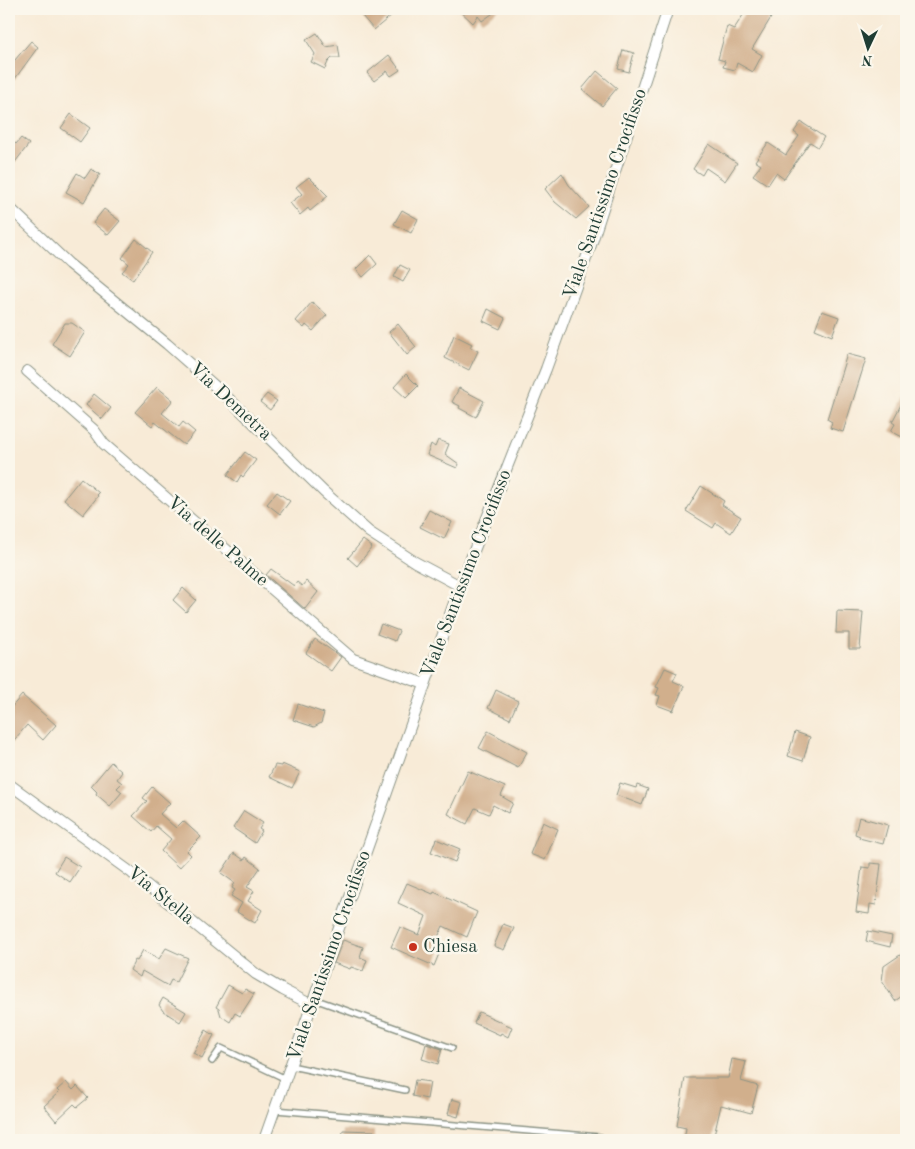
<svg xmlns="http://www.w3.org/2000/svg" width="915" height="1149" font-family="'Old Standard TT',serif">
	<rect width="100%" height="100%" fill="#fbf7ec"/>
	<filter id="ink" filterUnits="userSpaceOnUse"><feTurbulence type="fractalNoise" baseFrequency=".02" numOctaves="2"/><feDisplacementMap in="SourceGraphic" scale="10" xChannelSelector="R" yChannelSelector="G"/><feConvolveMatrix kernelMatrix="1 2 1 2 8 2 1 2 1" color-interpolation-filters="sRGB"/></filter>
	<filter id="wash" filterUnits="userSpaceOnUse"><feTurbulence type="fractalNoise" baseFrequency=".0096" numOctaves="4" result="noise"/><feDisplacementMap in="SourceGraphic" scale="20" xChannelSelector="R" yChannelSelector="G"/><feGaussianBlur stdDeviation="1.12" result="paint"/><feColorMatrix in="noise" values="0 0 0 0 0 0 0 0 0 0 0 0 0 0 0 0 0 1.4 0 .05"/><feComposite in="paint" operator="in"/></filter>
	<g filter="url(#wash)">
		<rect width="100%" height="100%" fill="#f8ebd7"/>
		<g id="blocks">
			<g fill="#d1af8c">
				<path d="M356,9H399L374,30Z"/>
				<path d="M458,9H499L482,21L478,16L473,23Z"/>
				<path d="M747,9H761L772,16L752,49L762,55L753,72L737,63L735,70L723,67L725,61L718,59L727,26L734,29Z"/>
				<path d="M317,33L326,47L338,45L340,58H332L328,62L325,69L311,62L315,54L306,40Z"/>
				<path d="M31,41L38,47L9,87V67Z"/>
				<path d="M623,50L634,53L629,72L618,69Z"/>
				<path d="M389,55L400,70L391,76L387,71L374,81L367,73Z"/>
				<path d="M597,71L617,88L602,106L582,89Z"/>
				<path d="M71,114L90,128L80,142L61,128Z"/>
				<path d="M801,122L824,137L818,147L810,142L784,179L776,173L768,185L753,175L761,165L755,161L768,143L786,155L799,136L794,132Z"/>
				<path d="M21,138L29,144L9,170V139L16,144Z"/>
				<path d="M709,144L737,163L725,181L706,168L702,175L693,169Z"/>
				<path d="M91,169L100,174L84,202L66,192L77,173L85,178Z"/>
				<path d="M562,173L569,185L589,207L576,219L555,202L545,189Z"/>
				<path d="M309,177L328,196L310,211L308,208L300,215L290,203L302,194L296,187Z"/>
				<path d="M104,209L120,221L108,235L93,223Z"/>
				<path d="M402,210L418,219L411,233L394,224Z"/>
				<path d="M136,239L152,252L133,280L122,272L129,264L122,258Z"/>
				<path d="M370,255L377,264L363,277L356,269Z"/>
				<path d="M400,265L410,270L403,282L394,277Z"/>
				<path d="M312,302L327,315L313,331L306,325L304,328L296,321Z"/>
				<path d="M488,309L505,318L500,329L483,321Z"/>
				<path d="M822,311L839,317L832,336L815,329Z"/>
				<path d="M65,323H72L85,332L70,356L52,344Z"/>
				<path d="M398,324L416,347L407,355L389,332Z"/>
				<path d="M454,335L472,344L470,347L478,351L469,370L445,358Z"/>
				<path d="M847,354L866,359L843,432L830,428L832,422L827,419Z"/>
				<path d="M406,374L418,386L406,398L394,387Z"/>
				<path d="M157,387L173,400L162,413L179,427L183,422L195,432L184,445L155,422L152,426L135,412Z"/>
				<path d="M459,388L484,401L476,417L459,408L460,406L452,402Z"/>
				<path d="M94,394L111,408L102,419L86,405Z"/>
				<path d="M267,394L277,401L270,410L260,402Z"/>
				<path d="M906,395V439L891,431L895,424L892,422Z"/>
				<path d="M438,440L449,444L445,454L459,464L457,468L427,455L431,444L435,447Z"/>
				<path d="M245,452L256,460L243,477L241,475L237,482L227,475Z"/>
				<path d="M81,478L99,493L97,495L98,496L83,515L64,499Z"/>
				<path d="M701,486L724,501L722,505L741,517L731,533L716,523L713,528L686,511Z"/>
				<path d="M277,492L290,501L280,514L267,504Z"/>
				<path d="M429,510L452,522L444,539L420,527Z"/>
				<path d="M363,540L372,547L357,566L348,558Z"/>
				<path d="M271,569L294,586L297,582L302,586L306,581L318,592L305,609L266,575Z"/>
				<path d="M183,588L196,600L186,612L173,600Z"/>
				<path d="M837,611L863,612L860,649H849V633H836Z"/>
				<path d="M381,624L399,631L395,641L377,634Z"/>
				<path d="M315,639L341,657L331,671L306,653Z"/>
				<path d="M665,668L677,673L673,681L684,686L673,711L657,705L660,696L656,695L659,688L656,687Z"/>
				<path d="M496,690L518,701L510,719L488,708Z"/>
				<path d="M22,695L56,725L43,740L27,725L9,746V710Z"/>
				<path d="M298,704L324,713L321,723L314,727L293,720Z"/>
				<path d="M488,731L527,752L518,768L479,748Z"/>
				<path d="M795,732L810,737L803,761L788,756Z"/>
				<path d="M111,762L122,772L117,779L122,783L117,788L122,792L110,806L96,794L97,792L91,786Z"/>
				<path d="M282,764L300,772L292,788L269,777L275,765L281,766Z"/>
				<path d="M468,771L505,787L501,796L513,803L508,813L493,805L489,814L475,808L467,824L448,814Z"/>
				<path d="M620,783L636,788L637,785L648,789L642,805L616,795Z"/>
				<path d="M152,787L170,803L160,814L176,828L183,821L201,837L187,851L191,855L179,868L161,851L171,839L156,826L151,832L133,816L147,801L143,798Z"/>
				<path d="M244,811L263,823L259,829L262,831L255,843L233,828Z"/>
				<path d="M859,817L888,825L883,844L859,838L860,836L855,834Z"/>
				<path d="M543,822L558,829L545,860L530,854Z"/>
				<path d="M436,839L460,849L455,862L431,852Z"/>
				<path d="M234,853L244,860L246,857L260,868L247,887L254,891L248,901L262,910L255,923L237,912L242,903L231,896L235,890L232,888L235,883L221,873Z"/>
				<path d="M64,857L80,867L70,882L55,872Z"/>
				<path d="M870,863L881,864L876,905L870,904L869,914L856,912L862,867L870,868Z"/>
				<path d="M407,883L433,894L434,892L477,912L467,937L443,926L434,946L441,949L434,966L391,947L400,927L419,935L426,916L398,903Z"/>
				<path d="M503,924L514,928L504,950L494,946Z"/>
				<path d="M868,931L892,936L890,947L866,941Z"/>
				<path d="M343,940L363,947L360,957L367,960L363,971L351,967L350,969L334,963Z"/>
				<path d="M166,948L188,958L176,982L171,980L168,986L142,971L140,977L130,970L135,960L137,961L143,950L159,959Z"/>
				<path d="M906,951V993L895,1001L882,981L884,966Z"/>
				<path d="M228,985L242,993L245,989L254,994L240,1016L235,1013L230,1022L221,1016L219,1009L216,1007Z"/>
				<path d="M163,998L186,1012L180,1022L163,1011L159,1005Z"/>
				<path d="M479,1012L512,1027L508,1037L501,1033L500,1035L474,1023Z"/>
				<path d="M206,1030L214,1035L202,1058L193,1053Z"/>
				<path d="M426,1044L442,1049L438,1064L422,1059Z"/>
				<path d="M732,1059L746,1062L741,1081L758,1086L751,1113L721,1105L713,1140H684L686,1128L677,1126L685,1078H728Z"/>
				<path d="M415,1080L430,1082L427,1099L412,1096Z"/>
				<path d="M66,1082L73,1090L77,1086L88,1098L77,1107L74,1104L56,1121L44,1106L59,1092L57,1090Z"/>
				<path d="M452,1099L462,1102L458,1117L448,1114Z"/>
				<path d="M343,1130L374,1131V1140H342Z"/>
			</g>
		</g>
	</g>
	<g filter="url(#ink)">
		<use href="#blocks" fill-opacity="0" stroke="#8c9486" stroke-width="1"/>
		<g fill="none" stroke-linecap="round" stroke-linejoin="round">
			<defs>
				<g id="lane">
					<path d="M314,999L452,1048"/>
					<path d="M212,1061L221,1048L286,1079"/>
					<path d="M291,1066L405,1090"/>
					<path d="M275,1110L600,1137"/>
				</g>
				<g id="street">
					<path d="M9,207L69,264L167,344L225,395L324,492L369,532L415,562L460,586"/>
					<path d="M27,371L94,430L104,444L353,659L425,684"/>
					<path d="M9,784L132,873L256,974L283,990L312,1005"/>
					<path d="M264,1140L460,586L546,369L591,245L668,9"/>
				</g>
			</defs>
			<use href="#lane" stroke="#8c9486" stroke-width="8"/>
			<use href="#street" stroke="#8c9486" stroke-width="12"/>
			<use href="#lane" stroke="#fff" stroke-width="5"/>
			<use href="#street" stroke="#fff" stroke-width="10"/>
		</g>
	</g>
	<circle fill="#c8321e" stroke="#fbf7ec" stroke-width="2" cx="413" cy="947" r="5"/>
	<g text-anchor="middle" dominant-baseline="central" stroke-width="5" stroke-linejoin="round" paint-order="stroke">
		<g font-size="19" fill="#1f3d34" stroke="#fbf7ec">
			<text transform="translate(606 194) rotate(-71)">Viale Santissimo Crocifisso</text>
			<text transform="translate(230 402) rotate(43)">Via Demetra</text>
			<text transform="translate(217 542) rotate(41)">Via delle Palme</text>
			<text transform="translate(467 574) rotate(-69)">Viale Santissimo Crocifisso</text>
			<text transform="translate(160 896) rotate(39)">Via Stella</text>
			<text transform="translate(330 956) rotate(-71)">Viale Santissimo Crocifisso</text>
		</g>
		<g font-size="19" fill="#1f3d34" stroke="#fbf7ec" text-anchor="start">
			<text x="423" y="947">Chiesa</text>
		</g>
	</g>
	<rect width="915" height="1149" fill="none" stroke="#fbf7ec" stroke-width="30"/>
	<g transform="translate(868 48) rotate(184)" stroke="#fbf7ec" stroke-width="4" paint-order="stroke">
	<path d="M0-4L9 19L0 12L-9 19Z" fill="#1f3d34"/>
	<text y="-8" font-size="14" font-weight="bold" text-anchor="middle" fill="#1f3d34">N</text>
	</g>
</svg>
